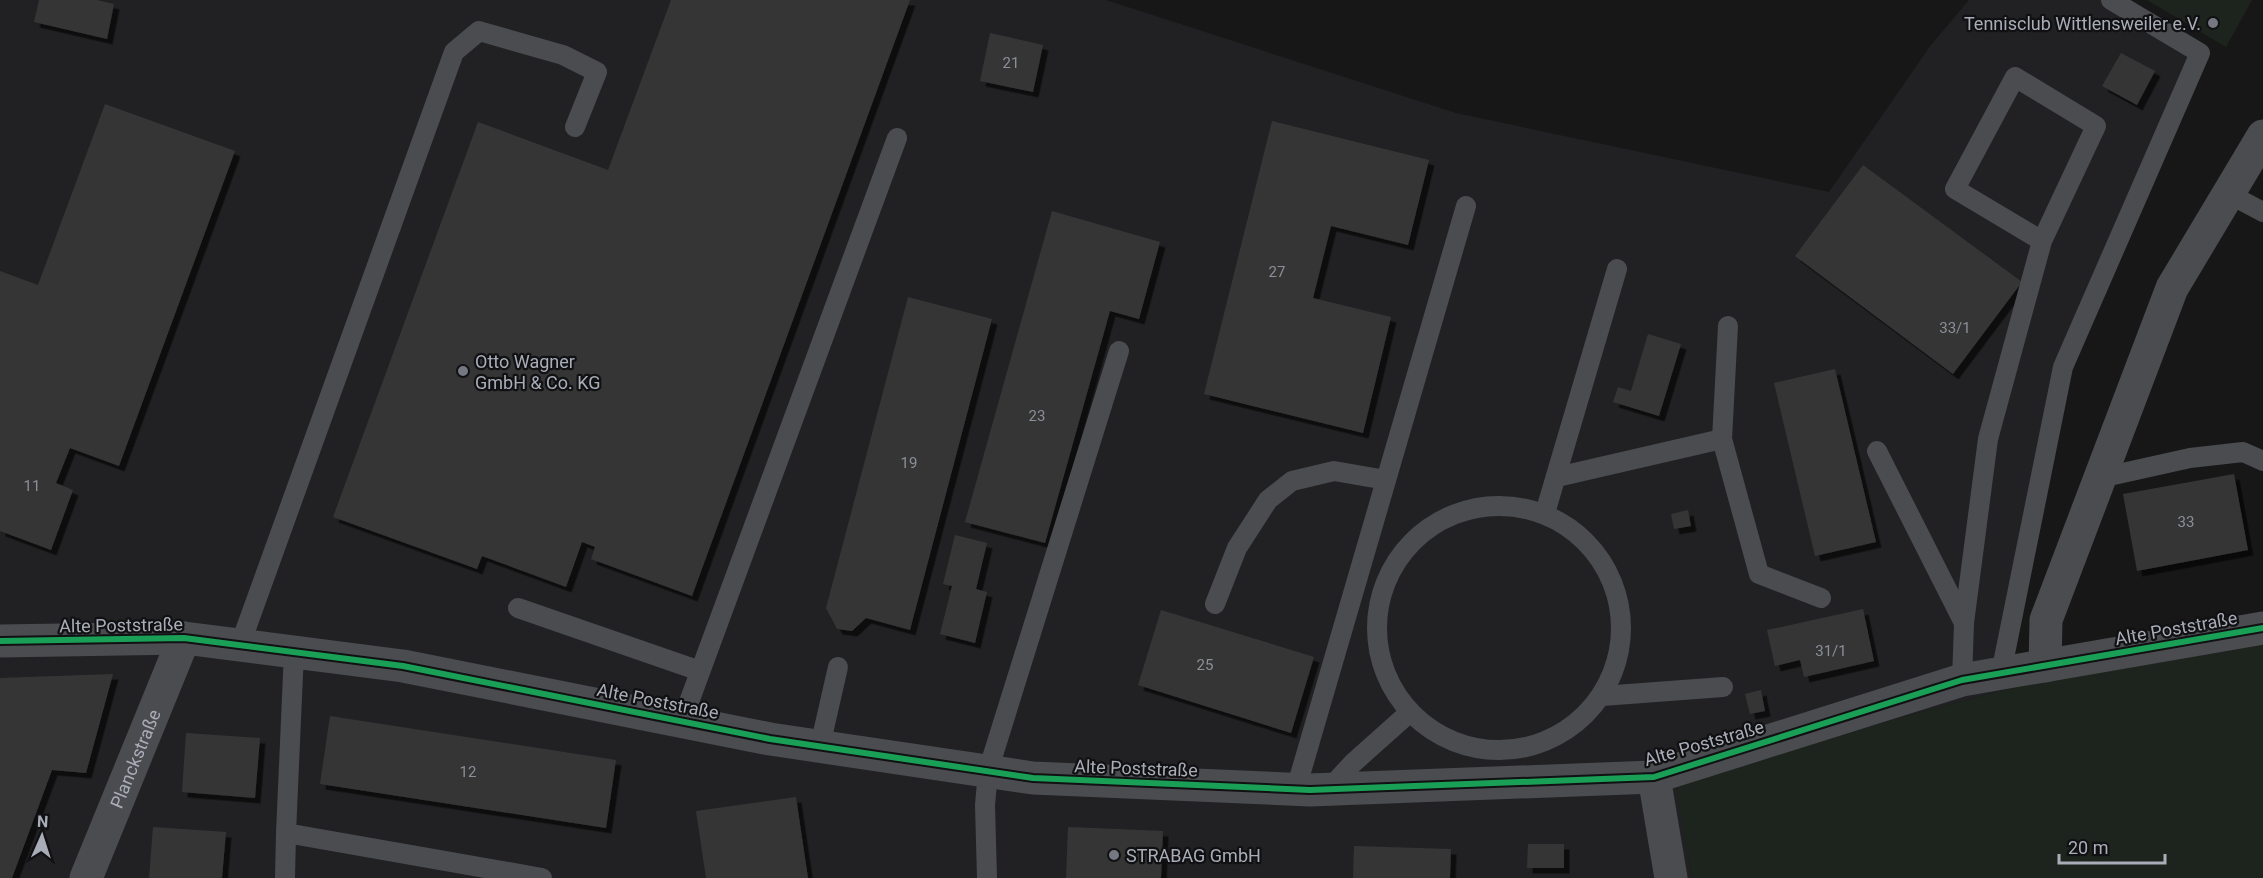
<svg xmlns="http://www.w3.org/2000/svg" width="2263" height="878" font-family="Roboto,sans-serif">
	<defs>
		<filter id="shadow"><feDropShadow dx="5.5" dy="5.5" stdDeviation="0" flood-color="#0009"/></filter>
	</defs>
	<rect width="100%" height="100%" fill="#171717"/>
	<path fill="#212123" d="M0,0H1106L1456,113L1829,192L1931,45L1969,0H2119L2200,53L2063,367L2021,570L2004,690L1676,778L1692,878H0Z"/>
	<g fill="#1d241e">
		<path d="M2147,0H2252L2226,47Z"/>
		<path d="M2263,636V878H1692L1675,778L2004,690Z"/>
	</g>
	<g fill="#353536" filter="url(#shadow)">
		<path d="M39,0H97L114,4L107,39L34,22Z"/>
		<path d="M671,0H910L692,596L591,559L595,547L582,542L566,587L482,556L477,569L333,517L478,122L608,170Z"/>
		<path d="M990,33L1043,45L1033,92L980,81Z"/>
		<path d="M2121,53L2155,71L2137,105L2102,86Z"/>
		<path d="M105,104L235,151L119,466L70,448L56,483L73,490L51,550L0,531V271L38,285Z"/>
		<path d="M1272,121L1429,160L1408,245L1331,226L1313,298L1391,317L1363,433L1204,394Z"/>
		<path d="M1863,165L2022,282L1953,374L1795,256Z"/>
		<path d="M1052,211L1160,242L1139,319L1110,311L1045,543L965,522Z"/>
		<path d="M908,297L992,319L910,630L866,618L852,631L837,629L826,608Z"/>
		<path d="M1648,334L1681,344L1659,416L1613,402L1618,387L1631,391Z"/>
		<path d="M1835,369L1876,542L1815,556L1774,383Z"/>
		<path d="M2234,474L2248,550L2137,571L2123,494Z"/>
		<path d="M1688,510L1691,526L1674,529L1671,514Z"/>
		<path d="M955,535L987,543L976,589L987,592L975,643L940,634L952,586L943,584Z"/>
		<path d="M1863,609L1874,661L1804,677L1800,660L1775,666L1767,630Z"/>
		<path d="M1161,610L1314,657L1291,733L1138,685Z"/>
		<path d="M113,674L86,773L52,770L12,878H0V678Z"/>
		<path d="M1761,690L1765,711L1750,714L1745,694Z"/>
		<path d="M330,716L616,760L606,828L320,784Z"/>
		<path d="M186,733L260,738L255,798L182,792Z"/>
		<path d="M796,797L808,878H706L696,811Z"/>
		<path d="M153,827L226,832L222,878H149Z"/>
		<path d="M1068,827L1163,831L1161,878H1066Z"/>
		<path d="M1528,844H1564V868H1527Z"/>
		<path d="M1354,846L1451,849L1450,878H1353Z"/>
	</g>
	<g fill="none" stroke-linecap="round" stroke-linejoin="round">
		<g stroke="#4b4c50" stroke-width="20">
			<path d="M2229,194L2263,212"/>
			<path d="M1728,326L1722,439L1759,574L1821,598"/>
			<path d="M1877,451L1964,623"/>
			<path d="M1557,477L1722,439"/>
			<path d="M2100,478L2190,458L2243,452L2263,461"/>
			<circle cx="1499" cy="628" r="122"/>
			<path d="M1545,513L1617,269"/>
			<path d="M1215,604L1237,548L1268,500L1292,481L1334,471L1386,480"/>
			<path d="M518,608L700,671"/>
			<path d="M240,645L454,52L479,31L563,55L597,72L575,127"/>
			<path d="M294,652L286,833L542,878"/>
			<path d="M2001,673L2063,367L2200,53L2111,0"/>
			<path d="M1962,680L1964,623L1988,439L2042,241L2096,126L2015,77L1955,189L2042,241"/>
			<path d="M1602,696L1723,687"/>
			<path d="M682,721L897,138"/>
			<path d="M820,746L838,667"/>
			<path d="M1296,789L1466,206"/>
			<path d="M1329,789L1353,763L1409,713"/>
			<path d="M285,878L286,833"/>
			<path d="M987,878L985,805L988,771L1119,351"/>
		</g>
		<g stroke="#4b4c50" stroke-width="33">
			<path d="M0,641L184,638L403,666L770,739L1033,778L1310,790L1654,777L1962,680L2263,628"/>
			<path d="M2045,666L2046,620L2172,288L2263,136"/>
			<path d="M1654,777L1671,878"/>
			<path id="s1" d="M86,878L184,638"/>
		</g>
		<defs>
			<path id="cycleway" d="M0,641L184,638L403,666L770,739L1033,778L1310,790L1654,777L1962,680L2263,628"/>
		</defs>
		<use href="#cycleway" stroke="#111113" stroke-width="10"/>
		<use href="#cycleway" stroke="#1a9f57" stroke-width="6"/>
	</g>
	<g fill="#757880" stroke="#111113" stroke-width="2">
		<circle cx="2213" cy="23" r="6"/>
		<circle cx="463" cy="371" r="6"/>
		<circle cx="1114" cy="855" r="6"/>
	</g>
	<g text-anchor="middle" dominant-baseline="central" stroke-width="4.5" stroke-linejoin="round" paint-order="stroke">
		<g font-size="15" fill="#8b8f98">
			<text x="1011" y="63">21</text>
			<text x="1277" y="272">27</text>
			<text x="1955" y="328">33/1</text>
			<text x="1037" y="416">23</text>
			<text x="909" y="463">19</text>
			<text x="32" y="486">11</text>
			<text x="2186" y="522">33</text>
			<text x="1831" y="651">31/1</text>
			<text x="1205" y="665">25</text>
			<text x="468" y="772">12</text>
		</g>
		<g font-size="18" fill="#a8adb8" stroke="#111113" text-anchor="start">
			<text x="2201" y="23" text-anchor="end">Tennisclub Wittlensweiler e.V.</text>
			<text x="475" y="361">Otto Wagner<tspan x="475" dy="21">GmbH &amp; Co. KG</tspan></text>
			<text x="1126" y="855">STRABAG GmbH</text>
		</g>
		<g font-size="18" fill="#a8adb8" stroke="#111113">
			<text transform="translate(121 625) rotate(-1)">Alte Poststraße</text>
			<text transform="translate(2176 628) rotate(-10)">Alte Poststraße</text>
			<text transform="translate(658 701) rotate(11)">Alte Poststraße</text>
			<text transform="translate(1704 743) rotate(-16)">Alte Poststraße</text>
			<text stroke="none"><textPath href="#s1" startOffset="129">Planckstraße</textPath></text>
			<text transform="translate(1136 768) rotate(2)">Alte Poststraße</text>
		</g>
	</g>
	<g transform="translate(42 836) rotate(3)" stroke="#111113" stroke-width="4.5" paint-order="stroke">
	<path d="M0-4.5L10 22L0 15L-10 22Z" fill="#a8adb8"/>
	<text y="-9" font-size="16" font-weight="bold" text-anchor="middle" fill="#a8adb8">N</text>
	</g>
	<path d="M2059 854v9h106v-9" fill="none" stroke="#a8adb8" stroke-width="3"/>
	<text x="2068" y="854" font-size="18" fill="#a8adb8" stroke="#111113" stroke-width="4.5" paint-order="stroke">20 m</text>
</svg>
